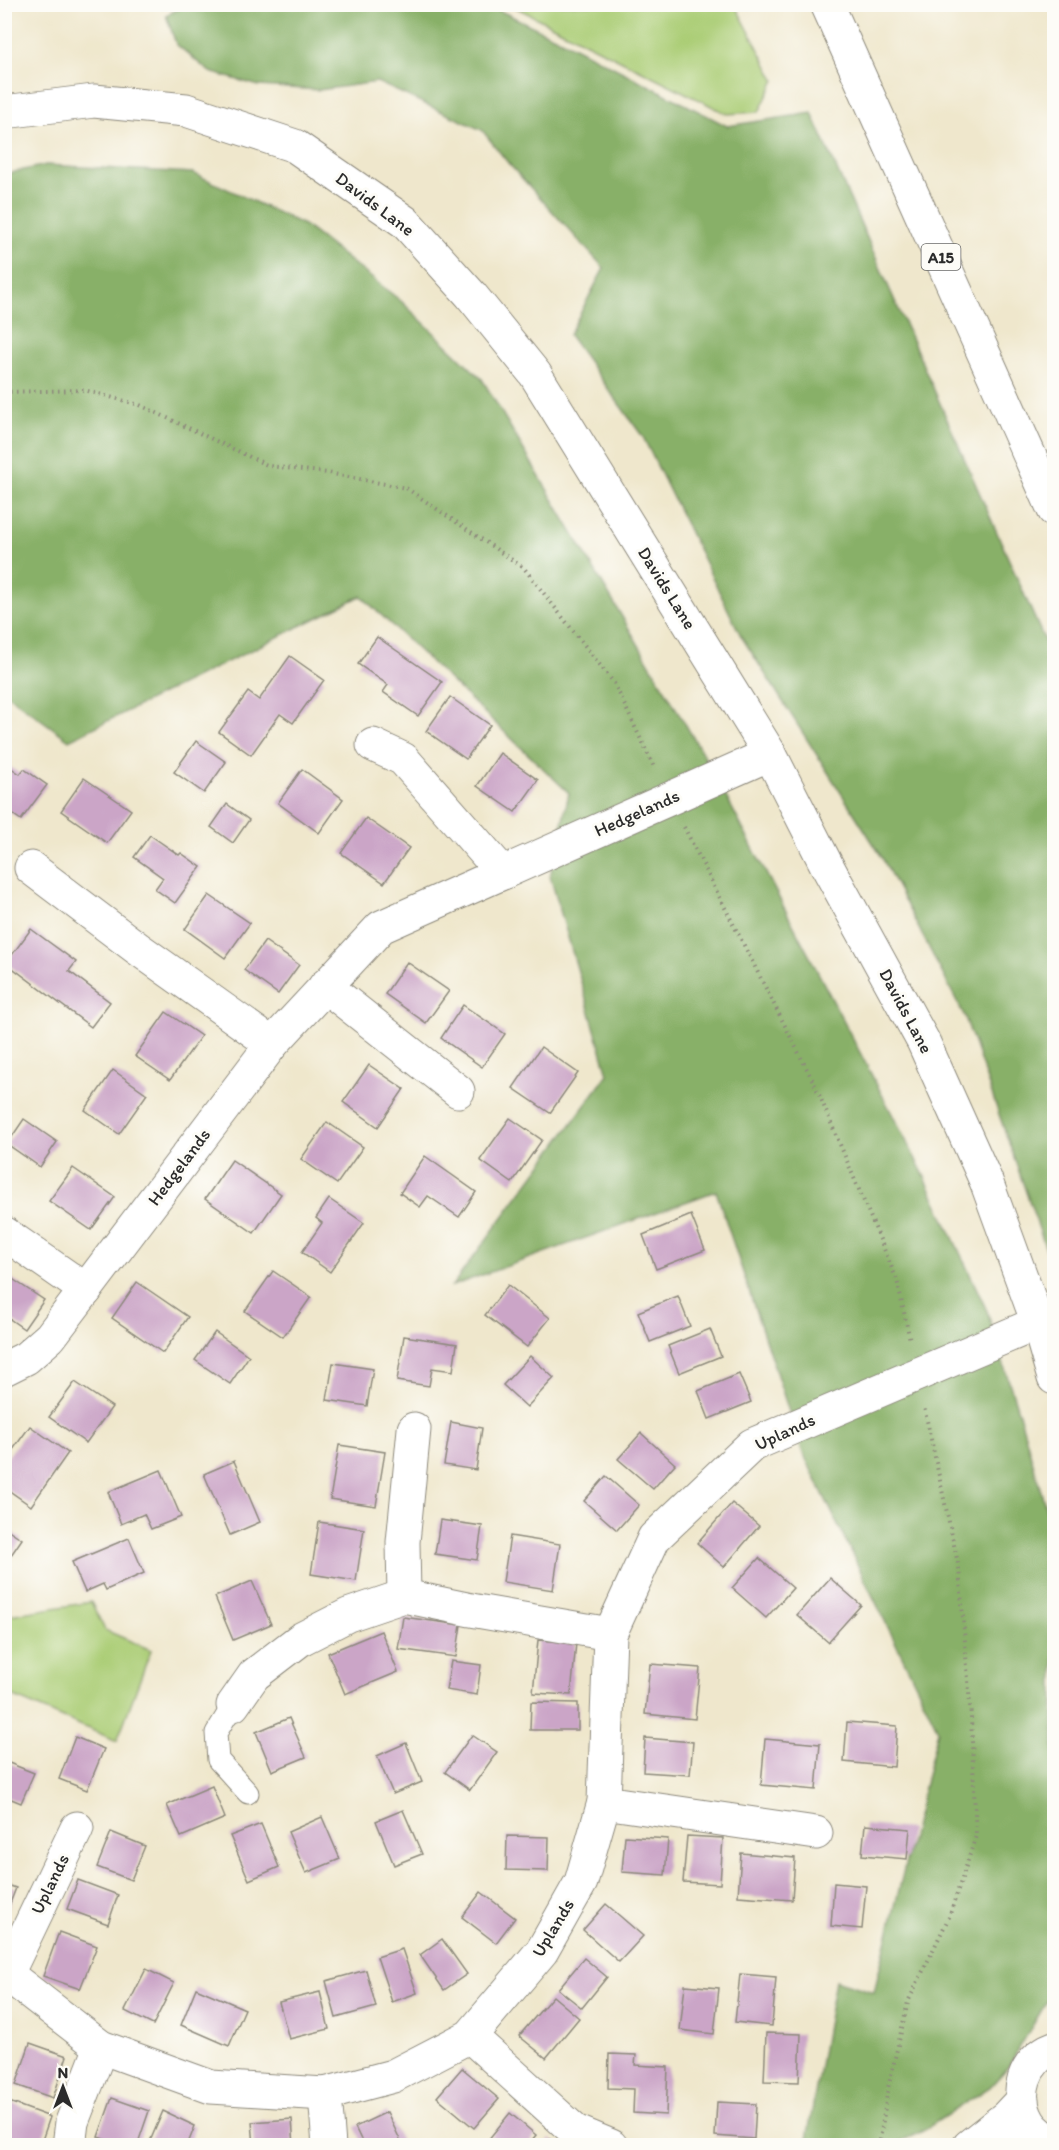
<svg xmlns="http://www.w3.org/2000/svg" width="1059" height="2150" font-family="Itim,sans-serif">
	<rect width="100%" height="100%" fill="#fdfcf7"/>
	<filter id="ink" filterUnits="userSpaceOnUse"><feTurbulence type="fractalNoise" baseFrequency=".0167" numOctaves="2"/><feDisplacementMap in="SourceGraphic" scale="12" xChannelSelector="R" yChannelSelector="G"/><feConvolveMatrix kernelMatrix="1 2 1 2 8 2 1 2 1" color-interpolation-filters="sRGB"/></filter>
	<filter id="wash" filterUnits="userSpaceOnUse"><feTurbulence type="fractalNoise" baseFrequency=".008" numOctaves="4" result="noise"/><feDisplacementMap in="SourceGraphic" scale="24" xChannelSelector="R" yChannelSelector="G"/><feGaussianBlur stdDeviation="1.35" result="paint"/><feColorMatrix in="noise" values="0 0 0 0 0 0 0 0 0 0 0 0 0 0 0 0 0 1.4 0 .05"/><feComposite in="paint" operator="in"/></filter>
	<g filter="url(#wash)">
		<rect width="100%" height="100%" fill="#efe7cc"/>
		<g fill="#abcd76" stroke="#6b7c50" stroke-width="1.5">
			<path d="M511,5H735L775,80L759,112L727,114Z"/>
			<path d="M91,1602L105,1630L151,1650L117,1741L5,1693V1614L9,1615Z"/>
		</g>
		<g fill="#88b067" stroke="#5a6e49" stroke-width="1.5">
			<path d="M189,4L488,5L561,40L727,126L812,113L1054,662V1272L965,1017L880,854L741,636L643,437L569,335L604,268L509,164L482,130L377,82L319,90L259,86L210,72L176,44L166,15Z"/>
			<path d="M46,165L193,173L304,225L401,301L482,379L710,766L923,1173L987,1311L1020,1417L1054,1537V1980L1053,1991L1008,2067L990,2087L921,2132L892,2145H806L835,1980L874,1992L938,1730L802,1451L716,1191L452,1286L608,1074L550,876L569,793L361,596L69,740L5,693V174Z"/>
		</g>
		<g id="blocks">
			<g fill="#cba5c7">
				<path d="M377,637L442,682L418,716L383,692L388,685L358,664Z"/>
				<path d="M290,656L324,680L293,723L280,714L251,755L219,732L248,692L259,700Z"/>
				<path d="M450,697L490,725L466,759L426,731Z"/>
				<path d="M196,741L226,762L204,793L174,772Z"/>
				<path d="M500,753L538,780L515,812L477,786Z"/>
				<path d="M4,763L20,774L24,769L47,785L21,820L4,808Z"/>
				<path d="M302,769L343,799L319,833L278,803Z"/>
				<path d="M84,778L131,810L107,843L61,811Z"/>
				<path d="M227,804L249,820L233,843L211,827Z"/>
				<path d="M366,818L409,848L384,883L341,853Z"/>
				<path d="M150,835L179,855L181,853L201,867L175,903L155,889L163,878L134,857Z"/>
				<path d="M209,895L250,923L225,958L185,929Z"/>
				<path d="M31,929L76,962L69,971L110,1002L91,1027L6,963Z"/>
				<path d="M265,941L299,965L278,994L244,970Z"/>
				<path d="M407,962L449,991L426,1023L385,994Z"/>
				<path d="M463,1005L505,1034L482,1067L441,1038Z"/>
				<path d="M166,1012L201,1036L170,1080L135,1056Z"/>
				<path d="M541,1047L578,1073L550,1113L513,1088Z"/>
				<path d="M369,1065L404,1089L378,1127L343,1102Z"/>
				<path d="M113,1070L147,1094L119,1134L85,1110Z"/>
				<path d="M510,1118L542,1140L512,1183L480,1160Z"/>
				<path d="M24,1119L57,1142L40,1167L7,1144Z"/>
				<path d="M327,1122L363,1147L337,1184L301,1159Z"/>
				<path d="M425,1156L476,1192L459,1217L428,1196L420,1207L400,1193Z"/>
				<path d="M232,1160L281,1194L254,1233L205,1199Z"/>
				<path d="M73,1168L115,1197L91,1230L49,1201Z"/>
				<path d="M329,1199L364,1223L330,1272L302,1252L322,1223L316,1218Z"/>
				<path d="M691,1215L705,1250L656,1269L643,1235Z"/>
				<path d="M273,1271L311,1297L283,1337L245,1311Z"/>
				<path d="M11,1278L44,1300L24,1329L4,1315V1288Z"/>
				<path d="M137,1282L188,1317L163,1353L112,1318Z"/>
				<path d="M508,1285L550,1318L527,1347L485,1315Z"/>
				<path d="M678,1296L690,1326L650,1342L638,1312Z"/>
				<path d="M710,1329L721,1356L679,1373L668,1346Z"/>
				<path d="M215,1332L249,1356L230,1384L195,1360Z"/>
				<path d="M404,1336L457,1344L453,1371L432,1368L429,1386L397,1381Z"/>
				<path d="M530,1356L554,1378L527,1407L503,1385Z"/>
				<path d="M333,1363L373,1369L367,1406L327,1400Z"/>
				<path d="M739,1374L751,1402L709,1419L698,1391Z"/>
				<path d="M75,1382L112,1407L86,1443L49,1417Z"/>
				<path d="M451,1422L482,1428L476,1470L444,1465Z"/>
				<path d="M30,1426L68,1453L31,1506L4,1487V1462Z"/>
				<path d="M641,1433L675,1464L653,1489L618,1459Z"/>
				<path d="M339,1445L385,1452L376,1506L330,1499Z"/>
				<path d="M234,1461L260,1522L230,1535L204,1474Z"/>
				<path d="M161,1470L181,1517L151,1529L144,1514L121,1524L108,1492Z"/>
				<path d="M606,1476L639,1505L617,1530L584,1501Z"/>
				<path d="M732,1503L759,1526L724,1567L697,1543Z"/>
				<path d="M440,1520L482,1526L477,1560L435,1554Z"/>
				<path d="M319,1522L364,1529L356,1581L311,1574Z"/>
				<path d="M4,1527L22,1539L7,1561L4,1559Z"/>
				<path d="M510,1536L560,1544L553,1590L503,1582Z"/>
				<path d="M129,1538L144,1573L106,1590L103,1584L85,1592L72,1562Z"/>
				<path d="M759,1558L793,1588L766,1618L732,1588Z"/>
				<path d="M830,1578L861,1605L828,1642L797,1615Z"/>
				<path d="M252,1581L271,1624L233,1640L215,1597Z"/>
				<path d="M403,1617L461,1625L456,1657L398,1649Z"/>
				<path d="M381,1631L398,1672L345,1694L328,1653Z"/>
				<path d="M538,1640L576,1643L571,1695L533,1693Z"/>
				<path d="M451,1661L481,1665L477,1695L446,1690Z"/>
				<path d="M650,1664L700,1668L695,1719L645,1714Z"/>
				<path d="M531,1702L578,1703V1730H530Z"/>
				<path d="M289,1718L306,1757L272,1771L256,1732Z"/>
				<path d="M847,1722L897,1726L894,1767L844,1762Z"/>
				<path d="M472,1735L497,1752L470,1790L445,1772Z"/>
				<path d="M75,1737L104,1749L87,1790L59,1779Z"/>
				<path d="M645,1738L693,1742L690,1775L643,1772Z"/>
				<path d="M765,1739L820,1744L816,1790L761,1785Z"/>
				<path d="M406,1743L422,1782L393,1794L377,1756Z"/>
				<path d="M4,1761L34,1773L21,1803L4,1796Z"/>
				<path d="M212,1786L225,1818L181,1837L167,1805Z"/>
				<path d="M403,1810L422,1854L394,1865L376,1821Z"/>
				<path d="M322,1817L340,1859L306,1873L288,1832Z"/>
				<path d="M261,1824L279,1867L249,1880L230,1836Z"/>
				<path d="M865,1825L910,1829L907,1859L862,1855Z"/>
				<path d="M111,1832L145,1846L131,1880L97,1867Z"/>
				<path d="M507,1836L549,1837L548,1871L506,1870Z"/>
				<path d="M625,1836L668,1839L665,1875L622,1872Z"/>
				<path d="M687,1836L723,1838L720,1884L683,1882Z"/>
				<path d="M741,1853L795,1858L792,1900L738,1896Z"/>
				<path d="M78,1880L118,1895L108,1924L67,1909Z"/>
				<path d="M834,1883L866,1886L862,1929L831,1926Z"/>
				<path d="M4,1884L16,1888L5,1916H4Z"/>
				<path d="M481,1892L515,1918L496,1943L462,1917Z"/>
				<path d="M606,1904L643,1936L619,1962L583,1930Z"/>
				<path d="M59,1932L97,1946L80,1989L43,1976Z"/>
				<path d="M442,1939L467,1974L444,1990L420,1955Z"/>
				<path d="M402,1949L417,1993L392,2002L377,1957Z"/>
				<path d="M584,1958L607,1977L582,2008L558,1989Z"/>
				<path d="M146,1969L174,1983L153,2025L125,2011Z"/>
				<path d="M366,1970L376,2007L336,2018L326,1981Z"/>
				<path d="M740,1974L776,1977L772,2026L735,2022Z"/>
				<path d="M685,1985L719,1988L714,2034L680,2030Z"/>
				<path d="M196,1988L245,2009L229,2046L181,2025Z"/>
				<path d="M320,1992L329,2029L289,2039L279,2002Z"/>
				<path d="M553,1996L579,2018L546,2058L519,2036Z"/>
				<path d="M766,2033L801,2034L799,2082L764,2081Z"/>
				<path d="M30,2043L67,2056L53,2098L16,2085Z"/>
				<path d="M609,2054L636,2055L635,2065L668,2067L666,2115L633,2113L634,2089L608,2088Z"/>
				<path d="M462,2068L499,2099L474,2128L437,2097Z"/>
				<path d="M112,2098L149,2111L137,2146H123L98,2137Z"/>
				<path d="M9,2102L50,2117L40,2146H4V2116Z"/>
				<path d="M717,2102L756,2104L754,2139L715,2136Z"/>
				<path d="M163,2111L195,2126L187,2146H148Z"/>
				<path d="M387,2112L403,2146H364L355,2127Z"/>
				<path d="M510,2113L536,2135L527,2146H483Z"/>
				<path d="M292,2119L294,2146H254L252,2122Z"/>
				<path d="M550,2139L558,2146H545Z"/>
			</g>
		</g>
	</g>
	<g filter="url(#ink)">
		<use href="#blocks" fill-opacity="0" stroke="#8d897c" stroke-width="1.5"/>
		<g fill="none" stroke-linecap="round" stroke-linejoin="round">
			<defs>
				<path id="service" d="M233,1705L216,1733L218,1760L248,1793"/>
				<g id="minor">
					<path d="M373,745L403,759L503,873"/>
					<path d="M31,868L137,948L272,1044"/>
					<path d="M325,986L458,1091"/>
					<path d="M4,1233L86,1290"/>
					<path d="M4,1369L26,1358L50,1337L272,1044L381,927L770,754"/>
					<path d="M404,1596L403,1542L414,1429"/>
					<path d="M233,1705L254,1675L301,1639L348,1615L404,1596L471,1610L610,1634"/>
					<path d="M604,1802L816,1833"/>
					<path d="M4,1972L101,2047L211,2087L325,2094L393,2076L470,2036L542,1951L581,1882L604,1802L610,1634L654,1538L752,1445L1038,1323"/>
					<path d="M7,1974L77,1828"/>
					<path d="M470,2036L575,2131L611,2146"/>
					<path d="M325,2094L329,2146"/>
					<path d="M69,2146L72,2122L101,2047"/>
					<path d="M969,2146L1006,2117L1022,2100"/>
					<path d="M1020,2146L1046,2139"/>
				</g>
				<g id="tertiary">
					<path d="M4,112L94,101L186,110L295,146L405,222L471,295L535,374L770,754L826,864L923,1041L986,1181L1038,1323L1054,1378"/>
					<path d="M1054,2048C1024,2059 1013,2095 1029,2122C1035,2132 1045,2138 1054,2143"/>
				</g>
				<path id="trunk" d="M827,4L1054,510"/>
			</defs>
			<use href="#service" stroke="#8d897c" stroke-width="23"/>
			<use href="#minor" stroke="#8d897c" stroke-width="35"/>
			<use href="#tertiary" stroke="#8d897c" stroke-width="35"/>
			<use href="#trunk" stroke="#8d897c" stroke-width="35"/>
			<g stroke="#8d897c" stroke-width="4" stroke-dasharray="1.5 4.5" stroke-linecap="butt">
				<path d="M4,392L84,390L140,405L269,466L328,473L406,488L524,568L614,683L655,769"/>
				<path d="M684,827L815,1085L897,1280L910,1340"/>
				<path d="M879,2146L888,2088L908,2002L949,1917L976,1836L971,1717L959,1568L924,1407"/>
			</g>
			<use href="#service" stroke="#fff" stroke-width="21"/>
			<use href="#minor" stroke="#fff" stroke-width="33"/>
			<use href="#tertiary" stroke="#fff" stroke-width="33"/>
			<use href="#trunk" stroke="#fff" stroke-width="33"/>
		</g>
	</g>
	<g text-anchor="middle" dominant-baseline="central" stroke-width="6" stroke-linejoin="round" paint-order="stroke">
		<rect fill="#fdfcf7" stroke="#6a6a68" stroke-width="1.5" x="921.5" y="244" width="39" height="26" rx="4.5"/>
		<g font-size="16" font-weight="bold" fill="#2b2b2b">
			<text x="941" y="257">A15</text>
		</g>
		<g font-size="18" fill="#2b2b2b" stroke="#fdfcf7">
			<text transform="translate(375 204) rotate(37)">Davids Lane</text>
			<text transform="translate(667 588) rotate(58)">Davids Lane</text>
			<text transform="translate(637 813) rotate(-24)">Hedgelands</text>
			<text transform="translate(906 1011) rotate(62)">Davids Lane</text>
			<text transform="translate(179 1167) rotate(-53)">Hedgelands</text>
			<text transform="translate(785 1432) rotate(-25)">Uplands</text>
			<text transform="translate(50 1884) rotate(-64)">Uplands</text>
			<text transform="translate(553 1928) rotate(-59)">Uplands</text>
		</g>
	</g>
	<rect width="1059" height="2150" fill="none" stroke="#fdfcf7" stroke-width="24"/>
	<g transform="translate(63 2087)" stroke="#fdfcf7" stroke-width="4.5" paint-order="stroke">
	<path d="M0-4.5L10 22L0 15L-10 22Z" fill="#2b2b2b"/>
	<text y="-9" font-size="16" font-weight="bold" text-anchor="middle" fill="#2b2b2b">N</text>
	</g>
</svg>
